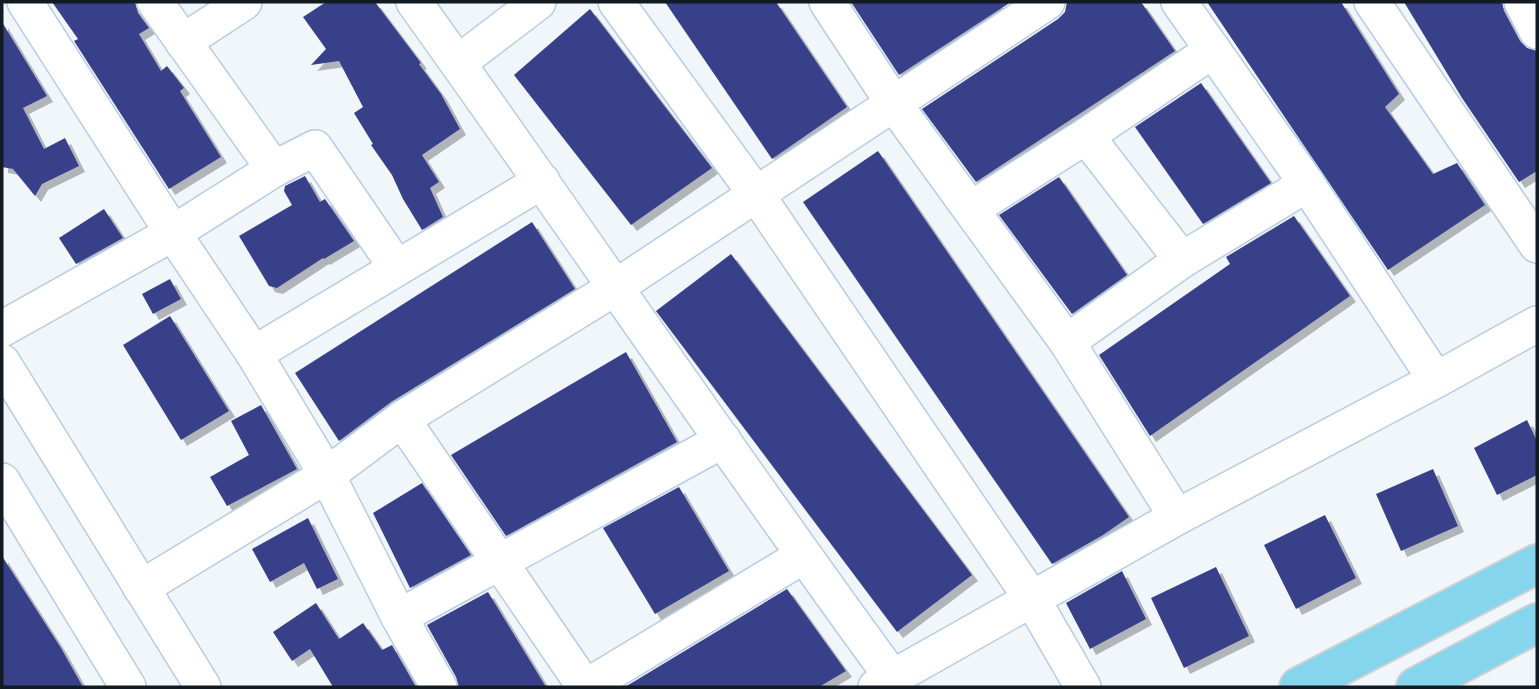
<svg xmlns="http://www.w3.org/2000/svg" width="1539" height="689" font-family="Lato,sans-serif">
	<defs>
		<filter id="shadow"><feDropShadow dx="6" dy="6" stdDeviation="0" flood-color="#0004"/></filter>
	</defs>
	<rect width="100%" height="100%" fill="#f1f6fb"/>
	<g fill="#38408a" filter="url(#shadow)">
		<path d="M52,2H135L138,13L149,28L139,34L161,71L167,66L184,88L180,91L221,157L169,189L74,41L78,39Z"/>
		<path d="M326,2H375L421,63L419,64L441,94L460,129L422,155L439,182L430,188L443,217L422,230L403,199L392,175L371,145L373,144L354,113L363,107L339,61L311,65L326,49L303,17Z"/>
		<path d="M665,2H776L847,107L772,159Z"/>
		<path d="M851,2H1011L899,75Z"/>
		<path d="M1067,2H1141L1175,51L976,182L922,109L1058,19L1065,12Z"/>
		<path d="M1207,2H1341L1399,94L1385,107L1433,174L1457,163L1485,205L1388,270Z"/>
		<path d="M1404,2H1502L1504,11L1520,41L1527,48L1537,51V171L1519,182L1462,98Z"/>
		<path d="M590,9L712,168L631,225L514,75Z"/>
		<path d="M2,22L47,96L23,108L44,149L65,138L79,166L42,184L35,196L13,169L2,167Z"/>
		<path d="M1201,83L1271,183L1203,224L1135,127Z"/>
		<path d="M878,151L1129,517L1103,535L1052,564L803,202Z"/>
		<path d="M305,176L320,202L325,199L354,241L324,259L323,258L277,288L269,286L239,236L292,205L284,191L285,186Z"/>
		<path d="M1059,177L1127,275L1072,314L999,215Z"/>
		<path d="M104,209L123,238L76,264L59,238Z"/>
		<path d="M1294,216L1350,296L1150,436L1099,355L1230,264L1226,257Z"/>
		<path d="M532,222L575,289L391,402L339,441L295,373Z"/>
		<path d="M731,254L972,575L897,632L656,311Z"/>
		<path d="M170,279L181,299L153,314L142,294Z"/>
		<path d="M170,316L229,411L181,440L123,345Z"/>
		<path d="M626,352L677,442L506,536L451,455Z"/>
		<path d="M261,405L297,469L227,506L210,477L249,455L231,421Z"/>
		<path d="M1527,420L1537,441V475L1497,495L1474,448Z"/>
		<path d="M1433,469L1458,526L1401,551L1376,494Z"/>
		<path d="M422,483L471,555L410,588L373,513Z"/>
		<path d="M679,487L729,571L655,614L603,528Z"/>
		<path d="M1325,515L1356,578L1296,609L1264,545Z"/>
		<path d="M308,518L338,579L317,589L304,563L270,582L252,549Z"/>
		<path d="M2,556L61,648L83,687H2Z"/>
		<path d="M1216,567L1249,636L1184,668L1151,598Z"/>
		<path d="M1122,571L1146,619L1090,649L1066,603Z"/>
		<path d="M787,589L846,671L819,687H625Z"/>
		<path d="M488,592L546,687H459L456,677L427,625Z"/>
		<path d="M316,603L339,639L363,623L382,650L392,645L416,687H333L310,649L292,661L273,632Z"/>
	</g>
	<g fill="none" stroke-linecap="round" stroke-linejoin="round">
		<defs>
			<g id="minor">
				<path d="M25,2L173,233L254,354L327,475L399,617L439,687"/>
				<path d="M155,2L274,169"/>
				<path d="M414,2C575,226 729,455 892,677"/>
				<path d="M616,2L756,194L1032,599L1083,687"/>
				<path d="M827,2L894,104L1067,342L1177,517"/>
				<path d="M1179,2L1307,184L1436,380"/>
				<path d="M1372,2L1537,245"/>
				<path d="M1522,2L1537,31"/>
				<path d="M183,42L244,2"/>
				<path d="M458,63L538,2"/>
				<path d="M1086,136L1182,260"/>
				<path d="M971,209L1086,136L1213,50"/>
				<path d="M2,329L173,233L274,169L315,148L397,268"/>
				<path d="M1067,342L1182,260L1307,184"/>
				<path d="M254,354L542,181"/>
				<path d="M2,362L203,687"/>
				<path d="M402,419L585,687"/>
				<path d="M2,481L128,687"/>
				<path d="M141,588L327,475L402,419L616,287L1047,2"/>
				<path d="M399,617L723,440"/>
				<path d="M586,687L803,556"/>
				<path d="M876,687L1177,517L1436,380L1537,324"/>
			</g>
			<g id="major">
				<path d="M1299,687L1537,564"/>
				<path d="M1416,687L1537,623"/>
			</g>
		</defs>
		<use href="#minor" stroke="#b6cde4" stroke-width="38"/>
		<use href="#major" stroke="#d0d1d3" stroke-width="42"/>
		<use href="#minor" stroke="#fff" stroke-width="35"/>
		<use href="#major" stroke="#85d5ec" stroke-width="38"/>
	</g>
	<rect width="1539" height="689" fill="none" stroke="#121a22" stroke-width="7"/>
</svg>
